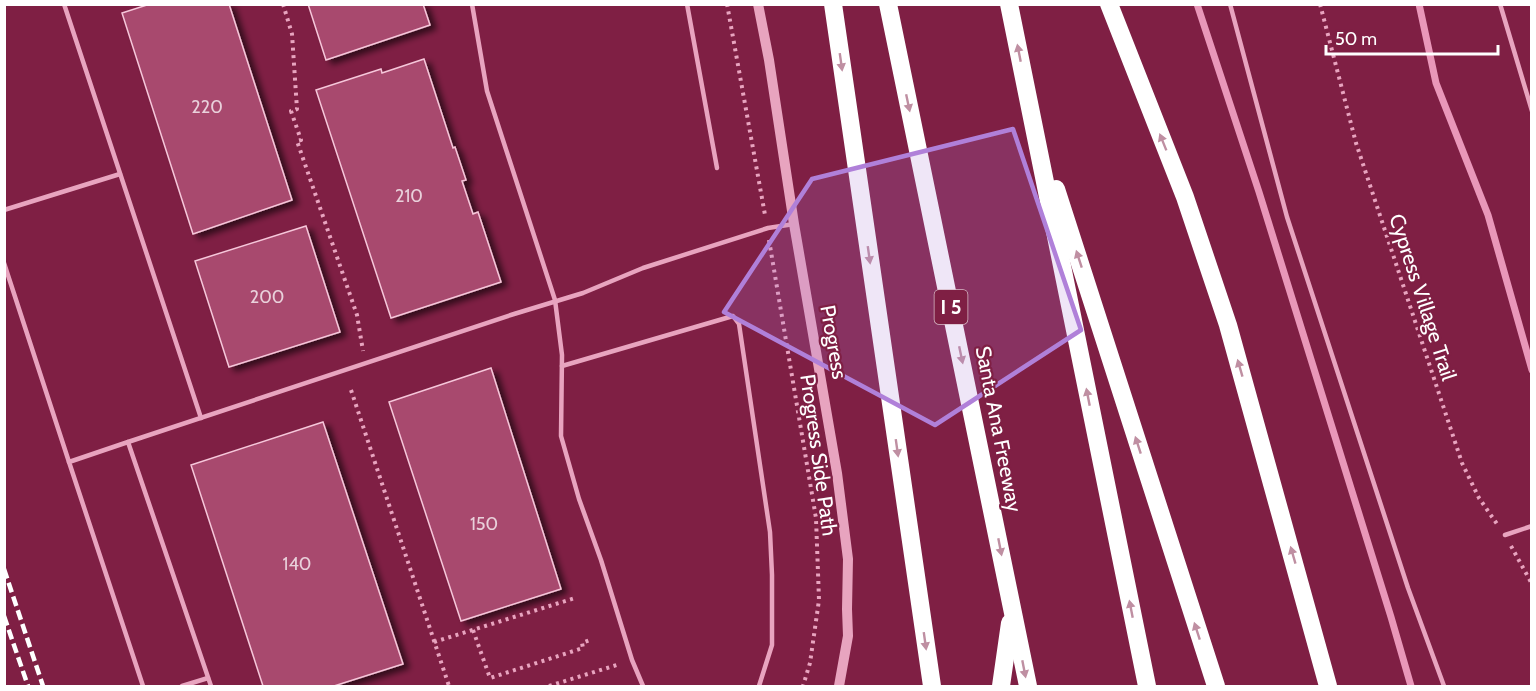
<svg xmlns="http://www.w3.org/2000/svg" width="1536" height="691" font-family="Cabin,sans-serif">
	<defs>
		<filter id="shadow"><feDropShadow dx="6" dy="4" stdDeviation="3" flood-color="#0009"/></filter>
	</defs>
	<rect width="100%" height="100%" fill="#7f1f44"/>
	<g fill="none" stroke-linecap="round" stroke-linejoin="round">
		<g stroke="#e997b9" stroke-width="7">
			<path d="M1197,4L1259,192L1391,617L1411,686"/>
			<path d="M1419,4L1436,83L1488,215L1532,370"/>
		</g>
	</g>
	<g fill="#a8486e" stroke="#f6c7da" stroke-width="1.5" filter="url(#shadow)">
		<path d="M150,4H229L292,200L193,234L122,13Z"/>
		<path d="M308,4H423L430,25L326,60Z"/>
		<path d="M424,59L453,148L455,147L466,180L462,181L473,214L478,212L501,282L391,318L316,90L381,69L382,73Z"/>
		<path d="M306,226L340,332L229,367L195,261Z"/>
		<path d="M491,368L561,589L461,621L389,402Z"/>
		<path d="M323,422L403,664L334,686H263L191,465Z"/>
	</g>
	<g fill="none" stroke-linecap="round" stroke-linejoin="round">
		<g stroke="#e8a4bf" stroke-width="4" stroke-dasharray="3 4.5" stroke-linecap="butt">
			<path d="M283,4L292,34L297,109L291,111L301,140L297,141L357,315L363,351"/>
			<path d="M727,4L765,215"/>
			<path d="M1320,4L1356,143L1462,463L1479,498L1497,524"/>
			<path d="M769,240L816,518L819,600L810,663L803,686"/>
			<path d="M351,390L449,686"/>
			<path d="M1511,546L1532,584"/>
			<path d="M473,630L490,678L583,648L582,643L590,640"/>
			<path d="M434,642L575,598"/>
			<path d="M549,686L620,664"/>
		</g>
		<g stroke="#e8a4bf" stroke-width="4.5">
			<path d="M64,4L201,418"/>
			<path d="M472,4L487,91L555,300L562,355L561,436L579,499L601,560L632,660L643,686"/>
			<path d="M687,4L717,168"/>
			<path d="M1230,4L1287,217L1408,588L1444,686"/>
			<path d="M1500,4L1532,111"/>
			<path d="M4,210L120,174"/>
			<path d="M4,263L69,462"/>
			<path d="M562,366L733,316L739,324L770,532L772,575V645L759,686"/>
			<path d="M128,442L514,314L583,293L643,268L768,228L794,224"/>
			<path d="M1505,535L1532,526"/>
			<path d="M143,686L69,462L128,442L211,686"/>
			<path d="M182,686L208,678"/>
		</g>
		<path stroke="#e8a4bf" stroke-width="10" d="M758,4L769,60L794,224L837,473L848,559L847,609L848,636L839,686"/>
		<g stroke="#fff" stroke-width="18">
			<path d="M833,4L932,686"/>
			<path d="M888,4L1028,686"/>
			<path d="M1009,4L1147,686"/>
			<path d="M1109,4L1185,197L1228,325L1328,686"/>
			<path d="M1056,189L1216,686"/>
			<path d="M1001,686L1010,623"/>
		</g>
		<g stroke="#fff" stroke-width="4.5" stroke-dasharray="10 4.5" stroke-linecap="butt">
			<path d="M4,569L43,686"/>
			<path d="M4,616L28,686"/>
		</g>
	</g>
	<defs><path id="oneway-solid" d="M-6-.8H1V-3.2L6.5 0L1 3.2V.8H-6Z" transform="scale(1.5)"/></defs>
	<g fill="#bf8fa2">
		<use href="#oneway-solid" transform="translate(1019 53) rotate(-101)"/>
		<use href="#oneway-solid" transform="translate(841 62) rotate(82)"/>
		<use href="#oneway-solid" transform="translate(908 103) rotate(78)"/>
		<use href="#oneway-solid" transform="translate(1163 142) rotate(-112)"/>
		<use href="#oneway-solid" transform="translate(869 255) rotate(82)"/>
		<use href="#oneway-solid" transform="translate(1079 259) rotate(-108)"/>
		<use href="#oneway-solid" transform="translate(961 355) rotate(78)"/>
		<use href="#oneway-solid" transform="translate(1240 368) rotate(-106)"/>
		<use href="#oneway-solid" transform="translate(1088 397) rotate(-101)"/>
		<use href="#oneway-solid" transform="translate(1138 445) rotate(-108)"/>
		<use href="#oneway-solid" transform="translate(897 448) rotate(82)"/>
		<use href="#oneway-solid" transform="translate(1000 547) rotate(79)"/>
		<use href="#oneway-solid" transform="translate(1293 555) rotate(-106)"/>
		<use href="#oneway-solid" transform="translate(1131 609) rotate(-101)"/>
		<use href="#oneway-solid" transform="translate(1197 631) rotate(-108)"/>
		<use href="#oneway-solid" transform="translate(925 641) rotate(82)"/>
		<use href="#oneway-solid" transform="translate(1024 669) rotate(79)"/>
	</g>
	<path fill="#b080d9" fill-opacity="0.2" stroke="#b080d9" stroke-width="4.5" stroke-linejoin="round" d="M1013,129L1081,330L935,425L724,312L812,179Z"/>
	<g text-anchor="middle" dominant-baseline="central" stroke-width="4.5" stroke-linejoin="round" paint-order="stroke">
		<g font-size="18" fill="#e9d1db">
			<text x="207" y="107">220</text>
			<text x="409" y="196">210</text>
			<text x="267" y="297">200</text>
			<text x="484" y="524">150</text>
			<text x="297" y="564">140</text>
		</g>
		<rect fill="#7f1f44" stroke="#d9bcc7" stroke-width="1.5" x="934.5" y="290" width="33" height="34" rx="4.5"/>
		<g font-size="20" font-weight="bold" fill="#fff">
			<text x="951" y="307">I 5</text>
		</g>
		<g font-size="21" fill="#fff" stroke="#7f1f44">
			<text transform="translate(1423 297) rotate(72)">Cypress Village Trail</text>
			<text transform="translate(834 342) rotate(80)">Progress</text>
			<text transform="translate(999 429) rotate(79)">Santa Ana Freeway</text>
			<text transform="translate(819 455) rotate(82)">Progress Side Path</text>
		</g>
	</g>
	<rect width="1536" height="691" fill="none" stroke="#ffffff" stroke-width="12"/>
	<path d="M1326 45v9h172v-9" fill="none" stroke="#ffffff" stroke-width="3"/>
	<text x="1335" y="45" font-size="18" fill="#ffffff" stroke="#7f1f44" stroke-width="4.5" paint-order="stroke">50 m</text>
</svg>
